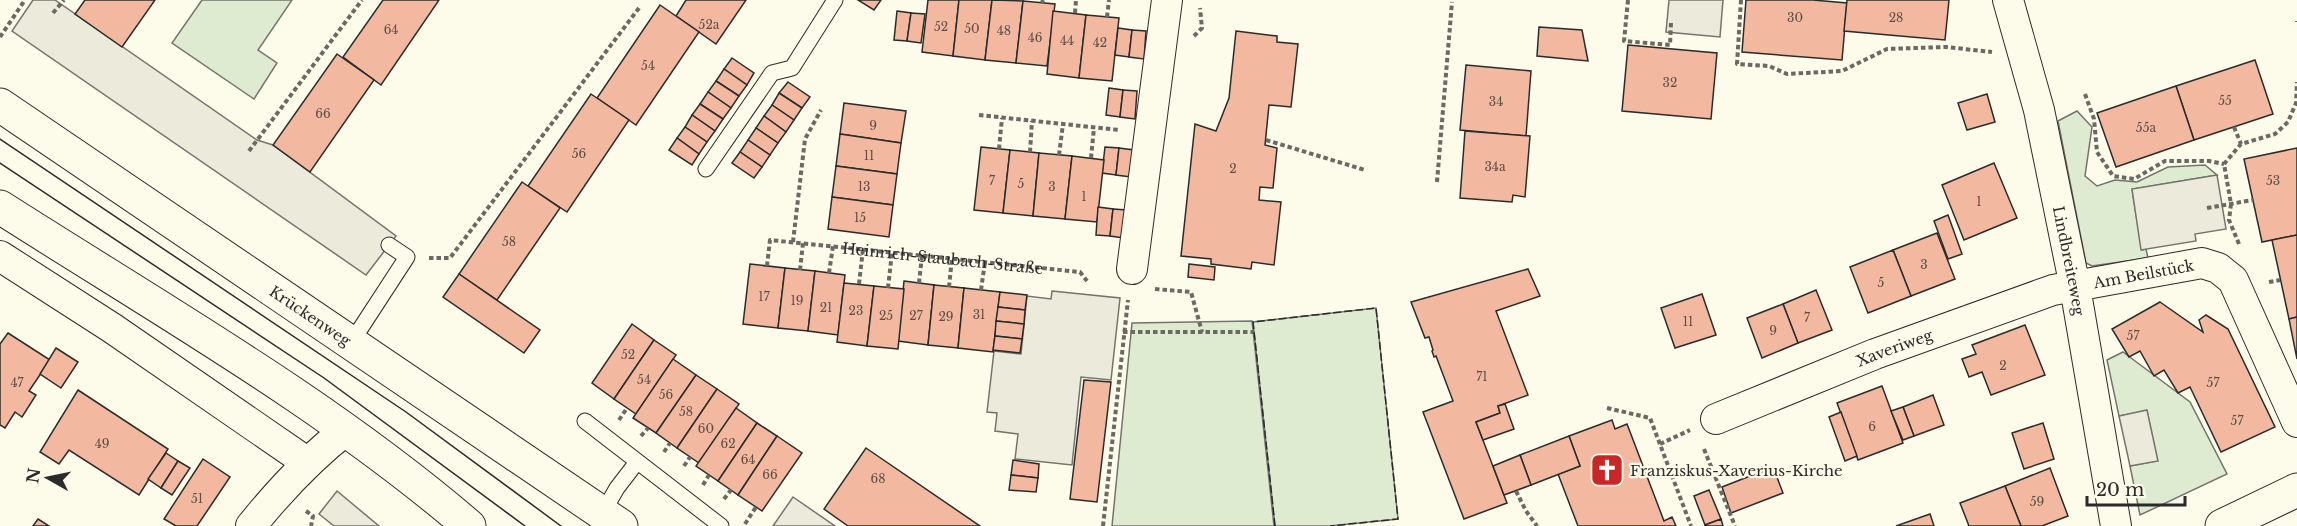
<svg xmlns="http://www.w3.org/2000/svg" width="2297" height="526" font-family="'Libre Baskerville',serif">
	<rect width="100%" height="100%" fill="#fdfbea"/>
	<g fill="#deebd1" stroke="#74746e" stroke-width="1.5">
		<path d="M202,0H292L258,50L277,63L254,99L172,43Z"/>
		<path d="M2077,111L2092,127L2085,176L2097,186L2115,180L2137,182L2168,167L2205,165L2217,175L2132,189L2142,250L2146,249L2148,258L2092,266L2086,263L2058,121Z"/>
		<path d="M1376,308L1398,519L1330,526H1275L1253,322Z"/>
		<path d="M1252,321L1274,526H1112L1132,323Z"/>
		<path d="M2123,352L2190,402L2227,474L2140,515L2130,466L2157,461L2147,411L2119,416L2107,360Z"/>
	</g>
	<g fill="#eceadb" stroke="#74746e" stroke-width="1.5">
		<path d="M33,0H55L257,140L273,145L396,236L366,275L12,31Z"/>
		<path d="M1669,0H1723L1720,37L1666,32Z"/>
		<path d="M2217,175L2226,229L2195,234L2196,241L2141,250L2132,189Z"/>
		<path d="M1052,291L1120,298L1111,380L1081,377L1072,465L1015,459L1018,434L995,431L997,413L987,412L994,351L1021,354L1027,296L1051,299Z"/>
		<path d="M2147,410L2158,461L2130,466L2119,416Z"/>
		<path d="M337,491L379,526H334L319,514Z"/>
		<path d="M793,497L835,526H773Z"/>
	</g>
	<g fill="#f2b8a0" stroke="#2b2b2b" stroke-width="1.5">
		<path d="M85,0H155L122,47L75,14Z"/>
		<path d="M383,0H439L381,85L343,57Z"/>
		<path d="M686,0H746L716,44L676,16Z"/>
		<path d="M858,0H881L874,10Z"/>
		<path d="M928,0H959L953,56L922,52Z"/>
		<path d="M959,0H992L985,60L953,56Z"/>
		<path d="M992,0L1023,1L1016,63L985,60Z"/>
		<path d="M1746,0H1813L1847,3L1842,60L1742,52Z"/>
		<path d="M1847,0H1949L1945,40L1844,31Z"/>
		<path d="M1023,1L1055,4L1047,66L1016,63Z"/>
		<path d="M660,5L699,32L636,125L597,98Z"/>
		<path d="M897,11L911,13L907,41L894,40Z"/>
		<path d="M1053,11L1086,15L1079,78L1047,74Z"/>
		<path d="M911,13L925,14L921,43L907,41Z"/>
		<path d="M1086,15L1119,18L1112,81L1079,78Z"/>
		<path d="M1539,27L1582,30L1588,61L1537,56Z"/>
		<path d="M1118,28L1132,30L1129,57L1115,55Z"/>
		<path d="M1132,30L1146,31L1144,59L1129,57Z"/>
		<path d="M1236,31L1277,36V42L1298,44L1291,107L1269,105L1265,145L1277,148L1273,188L1260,187L1259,200L1281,202L1274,265L1252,262L1251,269L1211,264V259L1181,256L1195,124L1216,131L1229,98Z"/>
		<path d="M1628,45L1717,53L1711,119L1622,111Z"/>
		<path d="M337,54L374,80L310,172L273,145Z"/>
		<path d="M732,58L754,73L747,85L724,69Z"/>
		<path d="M2255,60L2273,114L2194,140L2176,86Z"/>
		<path d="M1466,65L1531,71L1526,136L1460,130Z"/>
		<path d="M724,69L747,85L739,96L716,81Z"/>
		<path d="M716,81L739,96L731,108L708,92Z"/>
		<path d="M788,82L810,97L802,108L779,93Z"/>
		<path d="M2176,86L2194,140L2116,167L2097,113Z"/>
		<path d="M1109,88L1123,90L1120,117L1106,115Z"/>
		<path d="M1123,90L1137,91L1135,119L1120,117Z"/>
		<path d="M708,92L731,108L723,119L700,104Z"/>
		<path d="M779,93L802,108L794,120L772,105Z"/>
		<path d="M591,94L629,120L567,212L528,186Z"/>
		<path d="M1987,94L1995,122L1967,130L1958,103Z"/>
		<path d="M844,103L906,111L901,143L840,134Z"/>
		<path d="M700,104L723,119L715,131L692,115Z"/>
		<path d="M772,105L794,120L786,132L764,116Z"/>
		<path d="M692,115L715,131L707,142L685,127Z"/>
		<path d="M764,116L786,132L778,143L756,128Z"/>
		<path d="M685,127L707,142L699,154L677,138Z"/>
		<path d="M756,128L778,143L770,155L748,140Z"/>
		<path d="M1465,131L1530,136L1525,197L1513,195L1512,202L1460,198Z"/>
		<path d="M840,134L901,143L897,174L836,166Z"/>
		<path d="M677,138L699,154L692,165L669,150Z"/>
		<path d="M748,140L770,155L762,167L740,152Z"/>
		<path d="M981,147L1010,150L1003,213L974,210Z"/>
		<path d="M1105,147L1119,148L1116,175L1102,173Z"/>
		<path d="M1119,148L1134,150L1131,177L1116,175Z"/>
		<path d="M2297,148V235L2262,242L2244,159Z"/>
		<path d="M1010,150L1039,153L1033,216L1003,213Z"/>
		<path d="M740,152L762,167L754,178L732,163Z"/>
		<path d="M1039,153L1072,156L1065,219L1033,216Z"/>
		<path d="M1072,156L1104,160L1097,222L1065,219Z"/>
		<path d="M1994,163L2017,218L1964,240L1942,185Z"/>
		<path d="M836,166L897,174L893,205L832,197Z"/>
		<path d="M522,182L560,208L497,300L459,274Z"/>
		<path d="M832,197L893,205L889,237L828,229Z"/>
		<path d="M1098,207L1113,209L1110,236L1096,235Z"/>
		<path d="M1113,209L1127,210L1124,238L1110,236Z"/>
		<path d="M1948,215L1962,254L1948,259L1934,221Z"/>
		<path d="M1937,233L1955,279L1911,296L1893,250Z"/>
		<path d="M2297,235V317L2289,319L2272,240Z"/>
		<path d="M1893,250L1911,296L1868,313L1850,267Z"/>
		<path d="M750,264L785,268L778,328L743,324Z"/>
		<path d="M1189,264L1215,267L1214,280L1188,277Z"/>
		<path d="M785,268L815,271L808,331L778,328Z"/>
		<path d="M1528,269L1540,296L1496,311L1528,395L1498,406L1500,413L1476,422L1507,503L1464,519L1423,412L1453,401L1436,356L1434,357L1432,351L1433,350L1429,337L1425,338L1411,302Z"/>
		<path d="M815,271L845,275L838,335L808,331Z"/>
		<path d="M459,274L540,330L524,353L443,297Z"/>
		<path d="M904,281L934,285L928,345L898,341Z"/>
		<path d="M844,283L874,286L867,346L837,342Z"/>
		<path d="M934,285L964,288L958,348L928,345Z"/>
		<path d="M874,286L904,289L898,349L867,346Z"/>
		<path d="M964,288L1000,292L993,352L958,348Z"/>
		<path d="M1816,290L1832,330L1798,343L1783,304Z"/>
		<path d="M1000,292L1027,295L1025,310L998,307Z"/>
		<path d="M1702,294L1716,335L1675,348L1661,308Z"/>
		<path d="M2160,302L2203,332L2199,320L2206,315L2228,329L2275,427L2221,452L2190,387L2178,393L2164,370L2154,376L2140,351L2129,357L2112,329Z"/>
		<path d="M1783,304L1798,343L1762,358L1747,318Z"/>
		<path d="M998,307L1025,310L1024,324L996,321Z"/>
		<path d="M2297,317V359L2289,319Z"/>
		<path d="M996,321L1024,324L1022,339L995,336Z"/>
		<path d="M632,324L654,340L614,399L592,383Z"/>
		<path d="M2025,325L2045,375L1991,395L1982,372L1969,377L1962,359L1976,354L1972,345Z"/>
		<path d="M8,333L50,360L29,391L36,395L22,417L15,412L5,428L0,425V344Z"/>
		<path d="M995,336L1022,339L1020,353L993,350Z"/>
		<path d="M654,340L676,355L636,414L614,399Z"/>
		<path d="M56,348L78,362L61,388L40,374Z"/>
		<path d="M673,359L696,375L656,433L633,418Z"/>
		<path d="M696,375L717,389L677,448L656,433Z"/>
		<path d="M1084,380L1111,382L1097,502L1070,499Z"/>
		<path d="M1882,386L1903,443L1858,460L1837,403Z"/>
		<path d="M717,389L739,404L699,463L677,448Z"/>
		<path d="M78,390L168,449L139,495L69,450L59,464L40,452Z"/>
		<path d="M1933,395L1944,425L1914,436L1903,407Z"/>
		<path d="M1505,404L1514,429L1483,440L1476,422L1500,413L1498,406Z"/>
		<path d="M1903,407L1914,436L1903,440L1891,411Z"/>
		<path d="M736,408L757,423L718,481L696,466Z"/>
		<path d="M1841,412L1857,456L1845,461L1829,417Z"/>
		<path d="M1612,420L1615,429L1627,424L1664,521L1672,517L1676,526H1578L1558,474L1580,466L1569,436Z"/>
		<path d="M757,423L777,436L738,495L718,481Z"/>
		<path d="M2043,423L2054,459L2024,469L2012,433Z"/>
		<path d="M777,436L802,453L762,511L738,495Z"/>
		<path d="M1569,436L1580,466L1531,485L1520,455Z"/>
		<path d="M866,448L980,526H848L824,509Z"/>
		<path d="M166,453L178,461L161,488L148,479Z"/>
		<path d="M1520,455L1531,485L1504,495L1493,466Z"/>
		<path d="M203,459L230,477L197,526H176L164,519Z"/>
		<path d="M1013,460L1039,464L1038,478L1011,475Z"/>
		<path d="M178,461L190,468L172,495L161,488Z"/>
		<path d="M1773,467L1783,493L1731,513L1722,487Z"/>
		<path d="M2050,468L2068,516L2042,526H2021L2005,486Z"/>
		<path d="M1011,475L1038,478L1036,492L1009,490Z"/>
		<path d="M2005,486L2021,526H1969L1960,503Z"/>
		<path d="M1709,490L1721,519L1705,525L1694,496Z"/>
		<path d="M1930,514L1934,526H1896Z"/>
		<path d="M38,519L49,526H33Z"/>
		<path d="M1721,519L1723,526H1705V525Z"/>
	</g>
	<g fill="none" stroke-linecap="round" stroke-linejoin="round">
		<defs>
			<g id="lane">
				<path d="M706,169L772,73L792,68L835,0"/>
				<path d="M351,343L407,257L389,245"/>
				<path d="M585,421L721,526"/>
				<path d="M602,514L617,488L637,462"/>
			</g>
			<g id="street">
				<path id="s2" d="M2008,0L2039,110L2075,287L2116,526"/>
				<path d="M0,256L112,328L308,463"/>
				<path d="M1132,269L1167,0"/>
				<path id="s3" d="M1716,419L1875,354L2053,290L2202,263L2218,268L2233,280L2297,422"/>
				<path d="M251,526C280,490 310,458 346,430"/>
			</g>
			<g id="secondary">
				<path id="s4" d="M0,105L621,526"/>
				<path d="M0,207C158,308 327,404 469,526"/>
				<path d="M2222,526L2297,490"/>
			</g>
		</defs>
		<use href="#lane" stroke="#2b2b2b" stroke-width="17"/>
		<use href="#street" stroke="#2b2b2b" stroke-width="32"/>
		<use href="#secondary" stroke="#2b2b2b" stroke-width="35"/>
		<g stroke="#6a6964" stroke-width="4" stroke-dasharray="4.5 3" stroke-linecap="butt">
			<path d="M1628,0L1624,41L1670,45L1671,23"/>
			<path d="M1741,0L1737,64L1769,66L1787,74L1842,71L1887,49L1946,47L1992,52"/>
			<path d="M1042,3L1043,0"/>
			<path d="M53,13L64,0"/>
			<path d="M1075,13L1076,0"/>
			<path d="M1107,17L1109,0"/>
			<path d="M2297,21V22"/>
			<path d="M1194,36L1202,28L1200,8"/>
			<path d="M0,37L25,0"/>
			<path d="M2085,94L2094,119L2097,152L2113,176L2134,179L2165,161H2209L2224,164"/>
			<path d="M979,115L1119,130"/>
			<path d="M2234,127L2241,144"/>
			<path d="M1266,140L1365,170"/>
			<path d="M999,149L1002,118"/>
			<path d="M249,151L362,0"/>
			<path d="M1030,152L1032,121"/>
			<path d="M1059,155L1063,124"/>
			<path d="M1091,158L1094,128"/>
			<path d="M1437,182L1452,2"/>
			<path d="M2207,208L2253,200"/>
			<path d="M793,242L805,139L821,110"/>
			<path d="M2239,244L2229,220L2231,204L2224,164L2241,144L2275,134L2288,122L2296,103L2297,82"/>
			<path d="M429,258H450L639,8"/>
			<path id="s1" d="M767,266L770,240L1080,272L1087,281"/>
			<path d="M800,270L803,243"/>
			<path d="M829,273L833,246"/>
			<path d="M2269,282L2280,280"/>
			<path d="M919,283L922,255"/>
			<path d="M859,284L863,249"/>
			<path d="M949,287L952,258"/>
			<path d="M888,288L892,252"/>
			<path d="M1155,289L1191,292L1202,332"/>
			<path d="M981,290L985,262"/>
			<path d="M1123,332H1254"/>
			<path d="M1607,408L1650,418L1691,526"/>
			<path d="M619,420L627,408"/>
			<path d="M641,436L648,428"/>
			<path d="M1660,444L1690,430"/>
			<path d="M1704,449L1735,526"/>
			<path d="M664,452L670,443"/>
			<path d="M684,466L690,457"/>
			<path d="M703,485L709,475"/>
			<path d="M1516,491L1526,511L1537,526"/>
			<path d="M724,499L731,490"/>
			<path d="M306,511L313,516L311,526"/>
			<path d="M745,524L756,507"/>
			<path d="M1103,526L1128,300"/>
		</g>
		<use href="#lane" stroke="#fdfbea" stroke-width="15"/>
		<use href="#street" stroke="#fdfbea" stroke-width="30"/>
		<use href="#secondary" stroke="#fdfbea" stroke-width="33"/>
		<g stroke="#2b2b2b" stroke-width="1.5">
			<path d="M0,139L406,412L561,526"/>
			<path d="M0,163L324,378L525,526"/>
		</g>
		<path stroke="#2b2b2b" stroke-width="1.5" stroke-dasharray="8 3" stroke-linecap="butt" d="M1275,526L1253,322L1376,308L1398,519L1330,526"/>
	</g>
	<defs>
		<symbol id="church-square" viewBox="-11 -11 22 22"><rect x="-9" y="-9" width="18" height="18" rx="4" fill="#c62828" stroke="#fdfbea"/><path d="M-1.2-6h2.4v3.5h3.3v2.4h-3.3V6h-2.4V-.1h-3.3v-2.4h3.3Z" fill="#fff"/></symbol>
	</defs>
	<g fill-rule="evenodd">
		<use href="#church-square" x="1588" y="451" width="38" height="38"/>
	</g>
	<g text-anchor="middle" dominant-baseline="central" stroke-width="4.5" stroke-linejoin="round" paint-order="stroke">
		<g font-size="12" fill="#5d4e48">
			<text x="1795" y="17">30</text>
			<text x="1896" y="17">28</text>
			<text x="709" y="24">52a</text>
			<text x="941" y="26">52</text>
			<text x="972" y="28">50</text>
			<text x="391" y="29">64</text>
			<text x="1004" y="30">48</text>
			<text x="1035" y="37">46</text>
			<text x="1067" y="40">44</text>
			<text x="1100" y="42">42</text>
			<text x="648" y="65">54</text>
			<text x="1670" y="82">32</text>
			<text x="2225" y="100">55</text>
			<text x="1496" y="101">34</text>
			<text x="323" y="113">66</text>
			<text x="873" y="125">9</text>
			<text x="2146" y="127">55a</text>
			<text x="579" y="153">56</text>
			<text x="869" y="155">11</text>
			<text x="1495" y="166">34a</text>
			<text x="1233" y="168">2</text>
			<text x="992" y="180">7</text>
			<text x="2273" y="180">53</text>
			<text x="1021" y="183">5</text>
			<text x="864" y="186">13</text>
			<text x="1052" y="186">3</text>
			<text x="1084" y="196">1</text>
			<text x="1979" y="201">1</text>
			<text x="860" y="217">15</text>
			<text x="509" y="241">58</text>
			<text x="1924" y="264">3</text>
			<text x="1881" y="282">5</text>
			<text x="764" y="296">17</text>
			<text x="797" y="300">19</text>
			<text x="826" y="307">21</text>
			<text x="856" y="310">23</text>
			<text x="979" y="314">31</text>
			<text x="886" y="315">25</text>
			<text x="916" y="315">27</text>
			<text x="946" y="316">29</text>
			<text x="1807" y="317">7</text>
			<text x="1688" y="321">11</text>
			<text x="1773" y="330">9</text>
			<text x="2133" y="335">57</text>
			<text x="628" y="354">52</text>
			<text x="2003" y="365">2</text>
			<text x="1482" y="376">71</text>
			<text x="644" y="379">54</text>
			<text x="17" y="382">47</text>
			<text x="2213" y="382">57</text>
			<text x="666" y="394">56</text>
			<text x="686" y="411">58</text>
			<text x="2237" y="420">57</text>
			<text x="1872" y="426">6</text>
			<text x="706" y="428">60</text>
			<text x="102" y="443">49</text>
			<text x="728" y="443">62</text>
			<text x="748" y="459">64</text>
			<text x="770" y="474">66</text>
			<text x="878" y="478">68</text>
			<text x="197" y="498">51</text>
			<text x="2037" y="501">59</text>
		</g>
		<g font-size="15" fill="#2b2b2b" stroke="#fdfbea">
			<text stroke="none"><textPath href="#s1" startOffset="200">Heinrich-Staubach-Straße</textPath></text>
			<text stroke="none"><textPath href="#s2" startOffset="268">Lindbreiteweg</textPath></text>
			<text stroke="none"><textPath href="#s3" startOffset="453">Am Beilstück</textPath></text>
			<text stroke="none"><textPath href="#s4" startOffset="375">Krückenweg</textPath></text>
			<text stroke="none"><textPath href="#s3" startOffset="192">Xaveriweg</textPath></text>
		</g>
		<g font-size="15" fill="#2b2b2b" stroke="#fdfbea" text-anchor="start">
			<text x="1630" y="470">Franziskus-Xaverius-Kirche</text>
		</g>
	</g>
	<g transform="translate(48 478) rotate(279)" stroke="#fdfbea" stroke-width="4.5" paint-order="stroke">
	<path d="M0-4.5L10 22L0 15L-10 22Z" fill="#2b2b2b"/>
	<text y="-9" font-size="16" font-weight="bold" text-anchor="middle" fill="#2b2b2b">N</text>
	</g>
	<path d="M2087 496v9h98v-9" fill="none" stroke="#2b2b2b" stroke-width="3"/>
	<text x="2096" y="496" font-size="18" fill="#2b2b2b" stroke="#fdfbea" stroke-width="4.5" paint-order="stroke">20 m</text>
</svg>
